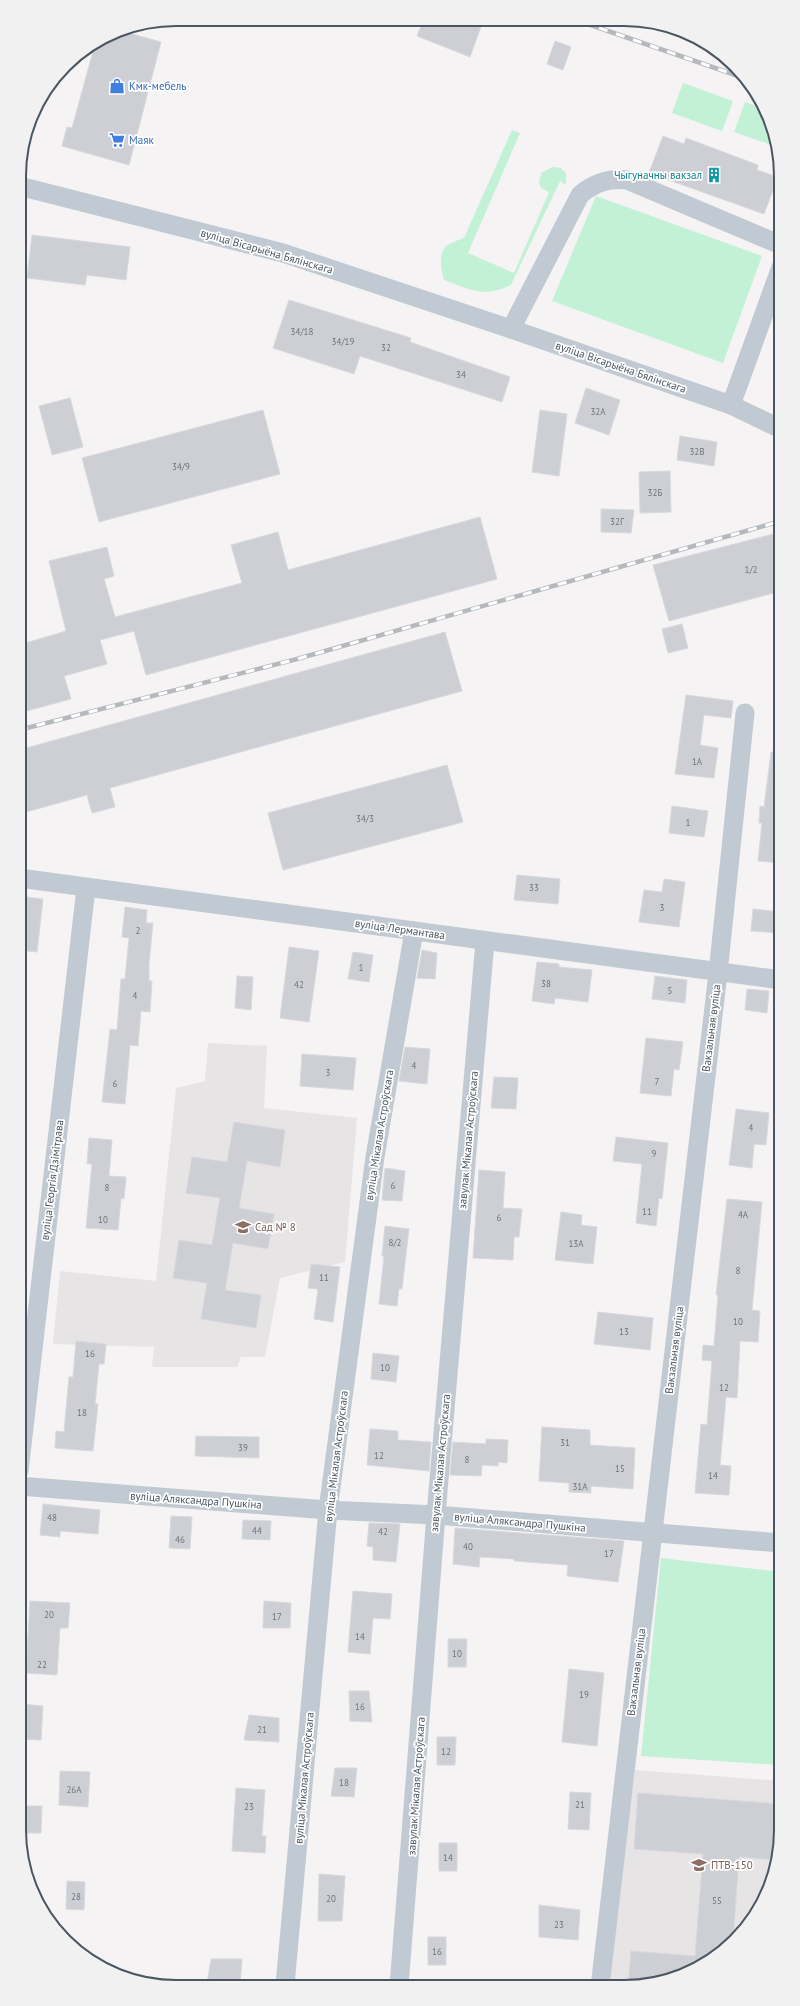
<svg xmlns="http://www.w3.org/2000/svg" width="800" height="2006" font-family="'PT Sans',sans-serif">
	<rect width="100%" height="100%" fill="#f5f3f3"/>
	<g fill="#e6e4e5">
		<path d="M208,1043L267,1046L264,1108L357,1118L345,1262L280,1278L265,1357H241L237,1367H152L154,1347L53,1344L60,1271L156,1281L176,1088L205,1081Z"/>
		<path d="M635,1770L781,1781V1840L769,1890L748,1926L711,1961L665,1982L624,1987H607Z"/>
	</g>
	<g fill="#c3f1d5">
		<path d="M683,83L733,101L722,131L672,113Z"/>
		<path d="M745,102L765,109L776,135L777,147L734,132Z"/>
		<path d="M512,130L520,133L468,253L514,273L549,192L541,188L539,182L541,173L553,167L561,168L566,173V185L560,181L511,285C482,298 472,290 444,280C441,270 438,255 446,246C450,243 459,240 464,238Z"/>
		<path d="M596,196L762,256L723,363L552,301Z"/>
		<path d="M661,1558L781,1572V1765L641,1756Z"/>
	</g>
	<g fill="#cdcfd5" stroke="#d7d9de">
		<path d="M423,21H483L470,57L417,36Z"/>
		<path d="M118,30L161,42L129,165L62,146L67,127L72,128L95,44Z"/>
		<path d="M555,41L571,47L563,70L547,64Z"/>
		<path d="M663,136L684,144L686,138L758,165L757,170L778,177L764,214L649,173Z"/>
		<path d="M32,235L130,247L126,280L87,275L85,285L27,278Z"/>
		<path d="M289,300L411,338L410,342L510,377L502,402L360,356L354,374L273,348Z"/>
		<path d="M586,388L620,400L609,435L575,423Z"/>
		<path d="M70,398L83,447L52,455L39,406Z"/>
		<path d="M263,410L280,474L99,522L82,458Z"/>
		<path d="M540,410L567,414L559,476L532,472Z"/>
		<path d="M680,436L717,442L714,466L677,460Z"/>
		<path d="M670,471L671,512L640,513L639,472Z"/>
		<path d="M601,509L634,510L631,533L601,532Z"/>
		<path d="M480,517L497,579L146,675L134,631L100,640L107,664L64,676L71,699L19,713V645L66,631L49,561L107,547L114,576L104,579L115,617L242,583L231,545L278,532L288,570Z"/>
		<path d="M781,532V591L669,621L653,565Z"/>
		<path d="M682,624L688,648L668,653L662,629Z"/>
		<path d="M445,632L462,691L110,788L115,807L92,813L87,795L19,814V750Z"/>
		<path d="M686,695L733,701L731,718L704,715L700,745L718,748L714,778L675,774Z"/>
		<path d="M771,752L781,753V863L758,861L762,823H759L760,806L764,807Z"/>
		<path d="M447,765L463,822L283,870L268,813Z"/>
		<path d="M672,806L708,811L704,837L669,833Z"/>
		<path d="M517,875L560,879L558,904L514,900Z"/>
		<path d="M664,879L685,882L679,927L639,922L644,890L662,892Z"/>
		<path d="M19,896L43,899L37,952L19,950Z"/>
		<path d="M125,907L147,910L146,923H153L149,964V981H152L150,1012L141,1011L138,1046L130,1045L125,1104L102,1102L110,1029L117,1030L121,979H125L129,938L122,937Z"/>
		<path d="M753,909L781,912L780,933L751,931Z"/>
		<path d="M289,947L319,951L309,1022L280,1018Z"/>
		<path d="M422,950L437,953L435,979L417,978Z"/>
		<path d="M353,952L373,955L369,982L348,979Z"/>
		<path d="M537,962L559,964V967L592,970L588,1002L555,998L554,1004L532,1001Z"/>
		<path d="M237,976L253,977L251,1010L235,1008Z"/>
		<path d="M655,976L687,980L685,1003L652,999Z"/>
		<path d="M747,989L769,991L767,1013L745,1010Z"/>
		<path d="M646,1038L683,1042L679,1070L674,1069L671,1096L640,1093Z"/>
		<path d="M405,1047L430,1049L427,1084L399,1081Z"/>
		<path d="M302,1054L356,1058L353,1090L300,1086Z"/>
		<path d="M494,1077L518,1078L516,1109L491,1108Z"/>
		<path d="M736,1109L769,1113L766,1145L754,1144L752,1168L729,1165Z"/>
		<path d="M234,1122L285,1130L280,1167L247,1161L239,1208L274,1214L268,1249L233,1243L225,1290L261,1295L256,1328L201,1319L207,1283L173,1278L179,1240L212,1245L220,1198L186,1193L192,1157L227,1162Z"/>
		<path d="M616,1137L668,1143L662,1199L659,1198L656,1226L636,1223L642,1164L613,1161Z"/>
		<path d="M89,1138L112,1140L109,1176L126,1177L124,1199L121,1198L118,1230L86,1228L92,1164H87Z"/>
		<path d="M385,1168L405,1171L402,1201L382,1200Z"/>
		<path d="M479,1170L505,1172L503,1208L522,1209L519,1237H514L513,1260L473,1258Z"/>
		<path d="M727,1199L762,1202L752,1310L760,1311L758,1342L740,1341L737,1398L726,1397L720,1465L731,1466L729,1495H727L695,1493L701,1424L707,1425L712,1361L702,1360L703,1345L714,1346L718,1295H716Z"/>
		<path d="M561,1212L582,1215L581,1225L597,1227L593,1264L555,1260Z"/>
		<path d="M385,1226L409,1229L402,1289H399L397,1306L379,1304L384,1256H382Z"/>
		<path d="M311,1264L340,1267L333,1322L314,1319L318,1289L308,1288Z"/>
		<path d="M598,1312L653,1318L650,1350L594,1344Z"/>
		<path d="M76,1341L106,1344L104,1364H99L95,1404H98L93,1451L55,1448L56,1431L64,1432L69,1377H73Z"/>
		<path d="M373,1353L399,1356L396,1382L371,1379Z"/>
		<path d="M542,1427L590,1430V1445L635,1448L633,1489L591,1486V1493L569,1492V1483L539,1481Z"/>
		<path d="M370,1429L398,1431V1440L431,1442L429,1471L367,1465Z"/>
		<path d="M196,1436L259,1437V1458L195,1456Z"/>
		<path d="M486,1439L508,1440L507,1463L498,1462V1466L482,1465L481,1476L450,1475L453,1442L486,1444Z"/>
		<path d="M43,1504L100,1510L98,1534L60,1531V1537L40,1535Z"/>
		<path d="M171,1516L192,1517L190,1549L169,1548Z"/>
		<path d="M243,1520L271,1521L270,1540L242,1539Z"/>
		<path d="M369,1523L400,1524L396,1562L373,1560V1547L367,1546Z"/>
		<path d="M455,1528L624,1541L618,1582L567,1576L568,1565L514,1561V1559L480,1557L479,1567L453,1564Z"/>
		<path d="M353,1591L392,1594L390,1619L373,1618L370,1654L348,1652Z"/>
		<path d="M30,1601L70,1603L68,1628H60L57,1675L26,1673Z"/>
		<path d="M264,1601L291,1603L290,1628H263Z"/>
		<path d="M448,1639H467L466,1667H448Z"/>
		<path d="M569,1669L604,1673L597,1746L562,1742Z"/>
		<path d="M349,1691H369L372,1722L350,1721Z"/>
		<path d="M21,1704L43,1706L41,1740L19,1739Z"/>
		<path d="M249,1715L279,1718V1742L244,1740Z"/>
		<path d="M437,1737H456L455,1765H437Z"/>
		<path d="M335,1768H357L354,1797L331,1796Z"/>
		<path d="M60,1771L90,1772L88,1807L59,1805Z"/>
		<path d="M236,1788L265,1790L262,1836H266L265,1853L232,1851Z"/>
		<path d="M570,1792L591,1793L589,1830L568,1829Z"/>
		<path d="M638,1793L781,1804V1840L776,1860L739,1857L733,1941L711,1961L665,1982L628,1987L631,1951L695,1956L703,1854L634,1849Z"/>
		<path d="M19,1806H42L41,1833H19Z"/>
		<rect x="439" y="1843" width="18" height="28"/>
		<path d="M319,1874L345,1876L342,1921H318Z"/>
		<path d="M67,1881L85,1882L84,1910L66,1909Z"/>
		<path d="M539,1905L580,1910L578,1940L539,1937Z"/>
		<rect x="428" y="1937" width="18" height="28"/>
		<path d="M211,1959H242L240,1985L207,1984Z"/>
	</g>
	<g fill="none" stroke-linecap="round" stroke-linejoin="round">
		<g stroke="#c1cad2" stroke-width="19">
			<path d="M19,186L283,253L511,329L731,405L781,429"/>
			<path d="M511,329L580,195C594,183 608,178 627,180L781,245"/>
			<path d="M731,405L781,267"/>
			<path d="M19,878L781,980"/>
			<path d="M19,1471L86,888"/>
			<path d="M19,1486L328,1510L436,1515L781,1543"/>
			<path d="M285,1985L328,1510L375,1157L414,931"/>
			<path d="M399,1986L436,1515L485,941"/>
			<path d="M600,1987L718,973L745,713"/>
		</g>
		<defs>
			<g id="rail">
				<path d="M582,22L744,78"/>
				<path d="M665,26L695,36"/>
				<path d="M19,730L297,659L781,521"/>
			</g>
		</defs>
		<use href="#rail" stroke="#b5b8bd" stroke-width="4.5"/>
		<use href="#rail" stroke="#fff" stroke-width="3" stroke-dasharray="9" stroke-linecap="butt"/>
	</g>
	<defs>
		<symbol id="shop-bare" viewBox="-9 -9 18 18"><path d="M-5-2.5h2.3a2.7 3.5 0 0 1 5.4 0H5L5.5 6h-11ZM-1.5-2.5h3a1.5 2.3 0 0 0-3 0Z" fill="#3f7fe0" stroke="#fff" stroke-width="2.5" paint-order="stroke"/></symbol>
		<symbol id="supermarket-bare" viewBox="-9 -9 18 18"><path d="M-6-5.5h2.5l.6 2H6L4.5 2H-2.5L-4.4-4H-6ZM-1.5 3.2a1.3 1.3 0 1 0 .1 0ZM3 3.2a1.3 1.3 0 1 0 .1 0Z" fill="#3f7fe0" stroke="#fff" stroke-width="2.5" paint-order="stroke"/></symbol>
		<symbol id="building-bare" viewBox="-9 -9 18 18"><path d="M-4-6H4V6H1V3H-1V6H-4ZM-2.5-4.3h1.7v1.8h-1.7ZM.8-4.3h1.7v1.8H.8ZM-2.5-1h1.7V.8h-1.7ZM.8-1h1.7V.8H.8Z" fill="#0f9aa8" stroke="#fff" stroke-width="2.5" paint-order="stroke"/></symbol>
		<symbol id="school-bare" viewBox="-9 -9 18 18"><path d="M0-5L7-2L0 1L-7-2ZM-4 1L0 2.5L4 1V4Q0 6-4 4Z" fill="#8d6e63" stroke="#fff" stroke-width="2.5" paint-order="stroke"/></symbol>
		<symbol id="university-bare" viewBox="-9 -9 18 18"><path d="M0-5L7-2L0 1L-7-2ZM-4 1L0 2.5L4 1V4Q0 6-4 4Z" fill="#8d6e63" stroke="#fff" stroke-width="2.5" paint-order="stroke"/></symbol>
	</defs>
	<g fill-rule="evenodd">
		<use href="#shop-bare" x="106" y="75" width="22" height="22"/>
		<use href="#supermarket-bare" x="106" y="129" width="22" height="22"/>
		<use href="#building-bare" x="703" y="164" width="22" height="22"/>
		<use href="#school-bare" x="232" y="1216" width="22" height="22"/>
		<use href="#university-bare" x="688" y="1854" width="22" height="22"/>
	</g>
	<g text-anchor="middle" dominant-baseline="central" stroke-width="3.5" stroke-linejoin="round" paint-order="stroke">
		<g font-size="9" fill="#6b747e">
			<text x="302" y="331">34/18</text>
			<text x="343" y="341">34/19</text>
			<text x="386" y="347">32</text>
			<text x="461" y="374">34</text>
			<text x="598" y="411">32А</text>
			<text x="697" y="451">32В</text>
			<text x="181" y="466">34/9</text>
			<text x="655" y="492">32Б</text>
			<text x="617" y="521">32Г</text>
			<text x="751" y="569">1/2</text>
			<text x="697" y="761">1А</text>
			<text x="365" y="818">34/3</text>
			<text x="688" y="822">1</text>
			<text x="534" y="887">33</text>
			<text x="662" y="907">3</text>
			<text x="138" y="930">2</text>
			<text x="361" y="967">1</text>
			<text x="546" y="983">38</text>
			<text x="299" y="984">42</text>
			<text x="670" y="990">5</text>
			<text x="135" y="995">4</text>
			<text x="414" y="1065">4</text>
			<text x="328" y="1072">3</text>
			<text x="657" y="1081">7</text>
			<text x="115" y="1083">6</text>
			<text x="751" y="1127">4</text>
			<text x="654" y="1153">9</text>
			<text x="393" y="1185">6</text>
			<text x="107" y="1187">8</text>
			<text x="647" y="1211">11</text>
			<text x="743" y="1214">4А</text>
			<text x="499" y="1217">6</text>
			<text x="103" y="1219">10</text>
			<text x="395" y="1242">8/2</text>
			<text x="576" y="1243">13А</text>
			<text x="738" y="1270">8</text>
			<text x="324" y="1277">11</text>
			<text x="738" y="1321">10</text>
			<text x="624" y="1331">13</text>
			<text x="90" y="1353">16</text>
			<text x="385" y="1367">10</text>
			<text x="724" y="1387">12</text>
			<text x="82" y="1412">18</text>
			<text x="565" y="1442">31</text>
			<text x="243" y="1447">39</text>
			<text x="379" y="1455">12</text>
			<text x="467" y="1459">8</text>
			<text x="620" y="1468">15</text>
			<text x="713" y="1475">14</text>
			<text x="580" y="1486">31А</text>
			<text x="52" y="1517">48</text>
			<text x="257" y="1530">44</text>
			<text x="383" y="1531">42</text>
			<text x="180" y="1539">46</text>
			<text x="468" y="1546">40</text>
			<text x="609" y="1553">17</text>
			<text x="49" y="1614">20</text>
			<text x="277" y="1616">17</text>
			<text x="360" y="1636">14</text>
			<text x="457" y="1653">10</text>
			<text x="42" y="1664">22</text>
			<text x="584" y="1694">19</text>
			<text x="360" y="1706">16</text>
			<text x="262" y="1729">21</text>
			<text x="446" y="1751">12</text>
			<text x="344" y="1782">18</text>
			<text x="74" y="1789">26А</text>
			<text x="580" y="1804">21</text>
			<text x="249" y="1806">23</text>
			<text x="448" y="1857">14</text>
			<text x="76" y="1896">28</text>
			<text x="331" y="1898">20</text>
			<text x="717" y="1900">55</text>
			<text x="559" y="1924">23</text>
			<text x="437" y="1951">16</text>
		</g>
		<g font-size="11" fill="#366cbe" stroke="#fff" text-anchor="start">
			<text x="129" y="86">Кмк-мебель</text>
			<text x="129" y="140">Маяк</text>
		</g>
		<g font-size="11" fill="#0d838f" stroke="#fff" text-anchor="end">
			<text x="702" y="175">Чыгуначны вакзал</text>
		</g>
		<g font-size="11" fill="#4a5661" stroke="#fff">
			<text transform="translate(267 251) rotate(16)">вуліца Вісарыёна Бялінскага</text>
			<text transform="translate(621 367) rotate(19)">вуліца Вісарыёна Бялінскага</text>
			<text transform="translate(400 929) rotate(8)">вуліца Лермантава</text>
			<text transform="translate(711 1028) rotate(-83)">Вакзальная вуліца</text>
			<text transform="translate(379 1135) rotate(-81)">вуліца Мікалая Астроўскага</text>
			<text transform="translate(468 1140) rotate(-85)">завулак Мікалая Астроўскага</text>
			<text transform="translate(52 1180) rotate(-83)">вуліца Георгія Дзімітрава</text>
			<text transform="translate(674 1350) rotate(-83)">Вакзальная вуліца</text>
			<text transform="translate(336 1456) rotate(-83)">вуліца Мікалая Астроўскага</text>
			<text transform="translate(440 1463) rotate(-85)">завулак Мікалая Астроўскага</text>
			<text transform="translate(196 1500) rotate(4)">вуліца Аляксандра Пушкіна</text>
			<text transform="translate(520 1522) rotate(5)">вуліца Аляксандра Пушкіна</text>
			<text transform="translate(636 1672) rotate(-83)">Вакзальная вуліца</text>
			<text transform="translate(304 1778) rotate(-85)">вуліца Мікалая Астроўскага</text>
			<text transform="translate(416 1786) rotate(-86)">завулак Мікалая Астроўскага</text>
		</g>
		<g font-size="11" fill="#785e54" stroke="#fff" text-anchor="start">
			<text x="255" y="1227">Сад № 8</text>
			<text x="711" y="1865">ПТВ-150</text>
		</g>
	</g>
	<path d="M0 0H800V2006H0ZM176 26H624A150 150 0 0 1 774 176V1830A150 150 0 0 1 624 1980H176A150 150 0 0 1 26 1830V176A150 150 0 0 1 176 26Z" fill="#f1f1f2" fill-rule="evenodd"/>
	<path fill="none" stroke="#4a5661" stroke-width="2" d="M176 26H624A150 150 0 0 1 774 176V1830A150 150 0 0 1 624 1980H176A150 150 0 0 1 26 1830V176A150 150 0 0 1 176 26Z"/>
</svg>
